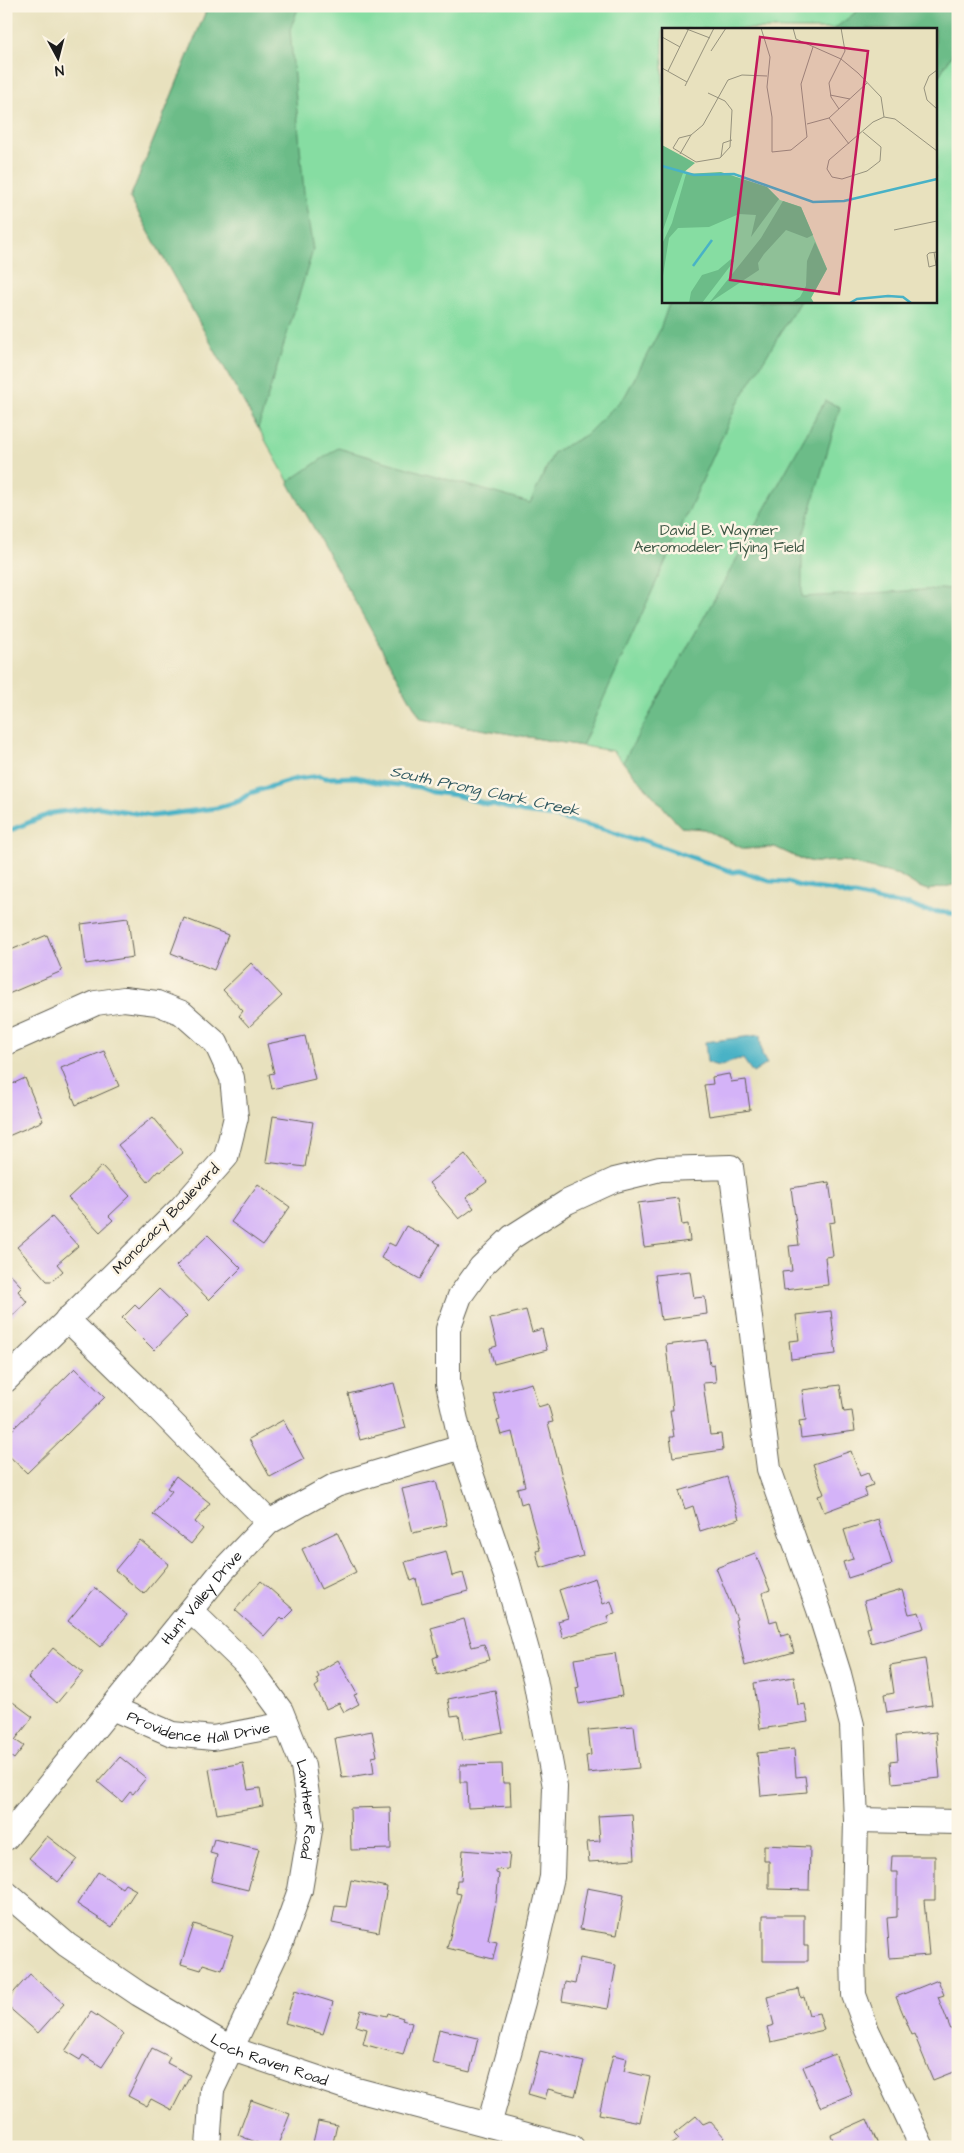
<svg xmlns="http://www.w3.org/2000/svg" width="964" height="2153" font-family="'Architects Daughter',sans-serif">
	<rect width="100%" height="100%" fill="#fcf5e5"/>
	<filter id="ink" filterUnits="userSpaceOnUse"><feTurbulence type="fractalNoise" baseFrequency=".02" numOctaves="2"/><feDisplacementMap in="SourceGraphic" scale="10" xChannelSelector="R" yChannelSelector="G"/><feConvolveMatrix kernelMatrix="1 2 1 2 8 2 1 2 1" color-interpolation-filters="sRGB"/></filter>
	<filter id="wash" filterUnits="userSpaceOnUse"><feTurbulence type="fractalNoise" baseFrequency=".0096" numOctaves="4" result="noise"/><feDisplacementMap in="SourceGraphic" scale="20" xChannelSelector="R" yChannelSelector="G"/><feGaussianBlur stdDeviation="1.12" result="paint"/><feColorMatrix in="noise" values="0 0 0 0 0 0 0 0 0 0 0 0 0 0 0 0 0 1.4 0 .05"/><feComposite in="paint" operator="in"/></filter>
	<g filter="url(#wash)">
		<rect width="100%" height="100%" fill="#e8e1be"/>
		<path fill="#86dda2" stroke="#517c5f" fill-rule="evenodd" d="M208,6H958V884L928,890L919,887L899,875L843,861L815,862L800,859L775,847L744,849L704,829L681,827L613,751L421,719L130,198ZM663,29H935V301H663Z"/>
		<g fill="#6cbc88" stroke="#446c52">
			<path d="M208,6H299L290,30L304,193L313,250L258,428L130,198Z"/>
			<path d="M864,6H958V45L935,82V29H834Z"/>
			<path d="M670,301H800L736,406L582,746L421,719L288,482L338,448L530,503L554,452L586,435L625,396L659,332Z"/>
			<path d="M825,401L840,407L802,540V597L958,588V884L928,890L919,887L899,875L843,861L815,862L800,859L775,847L744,849L704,829L681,827L623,762Z"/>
		</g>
		<path fill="#48b2c6" stroke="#326771" d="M760,1035L762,1055L767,1064L753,1073L743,1059C726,1059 728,1072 707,1062L705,1042Z"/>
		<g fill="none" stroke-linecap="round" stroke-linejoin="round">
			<path stroke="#48b2c6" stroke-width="5" d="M6,832L52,813L99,807L152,816L217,808L239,801L250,793L296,779L320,776L326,778L356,777L380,783L419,787L432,792L456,795L487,804H493L523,812L547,815L603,829L634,840L640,839L733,872L739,871L770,881L788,882L800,886L836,891L849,895H855L885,902L910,905L922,910L958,914"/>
		</g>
		<g id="blocks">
			<g fill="#d4b3f8">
				<path d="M128,918L133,957L86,964L81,924Z"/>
				<path d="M184,918L228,935L214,970L171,953Z"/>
				<path d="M47,935L62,971L6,995V952Z"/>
				<path d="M251,963L282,996L249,1027L239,1016L243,1011L223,990Z"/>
				<path d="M305,1036L315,1079L272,1089L269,1074L274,1073L267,1044Z"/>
				<path d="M104,1051L119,1086L76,1105L61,1068Z"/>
				<path d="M729,1074L731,1082L746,1080L750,1110L709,1116L704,1085L713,1084L712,1077Z"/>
				<path d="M25,1078L43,1121L6,1137V1094L11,1092L8,1086Z"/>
				<path d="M273,1116L313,1122L305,1167L266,1162Z"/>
				<path d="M153,1117L183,1153L160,1172L158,1171L148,1182L118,1145Z"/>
				<path d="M465,1154L487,1182L466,1198L474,1208L459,1219L429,1183Z"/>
				<path d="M102,1166L130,1196L109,1216L113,1220L100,1232L68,1198Z"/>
				<path d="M829,1182L835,1222L829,1223L833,1256L825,1257L828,1285L784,1290L782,1272L792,1271L789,1246L799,1245L791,1188Z"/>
				<path d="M258,1184L290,1207L263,1245L231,1222Z"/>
				<path d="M678,1198L682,1225L688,1224L690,1241L644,1247L638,1203Z"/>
				<path d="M52,1217L78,1246L57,1264L63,1271L52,1281H47L17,1247Z"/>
				<path d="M406,1226L440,1244L420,1279L381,1258L389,1243L395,1246Z"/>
				<path d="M208,1235L241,1268L209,1300L176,1266Z"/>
				<path d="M6,1270L22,1287L18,1291L27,1302L6,1322Z"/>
				<path d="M690,1271L694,1298L705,1297L707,1314L661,1320L655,1275Z"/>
				<path d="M159,1289L187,1316L154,1350L122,1318L135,1305L139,1309Z"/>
				<path d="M526,1310L532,1332L542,1329L547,1350L494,1364L490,1348L497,1346L490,1319Z"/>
				<path d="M831,1311L836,1354L791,1359L789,1341L799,1340L796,1315Z"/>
				<path d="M707,1340L710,1365L714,1364L716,1382L703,1383L710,1435L721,1434L723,1450L673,1457L670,1437H674L670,1410H673L666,1345Z"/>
				<path d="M75,1368L105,1397L27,1473L6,1453V1436Z"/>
				<path d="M394,1383L406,1428L360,1440L348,1394Z"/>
				<path d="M532,1383L538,1407L548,1404L553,1422L548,1423L583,1556L540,1568L536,1551L540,1550L527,1502L521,1504L517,1488L525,1486L512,1432L501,1435L497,1421L500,1420L493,1393Z"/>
				<path d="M840,1385L844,1412L852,1411L855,1431L801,1438L799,1421L806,1420L802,1390Z"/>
				<path d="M283,1420L304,1459L270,1477L249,1439Z"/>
				<path d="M851,1451L860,1476L868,1473L873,1485L864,1488L867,1496L824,1512L818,1496L824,1494L813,1464Z"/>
				<path d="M176,1476L210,1503L195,1522L203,1529L191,1544L153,1514L172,1491L167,1488Z"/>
				<path d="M727,1477L739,1519L700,1531L693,1506L685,1509L679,1491Z"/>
				<path d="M436,1481L447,1525L413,1533L402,1489Z"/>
				<path d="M878,1519L892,1564L848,1578L843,1562L853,1559L844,1530Z"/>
				<path d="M337,1532L356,1572L321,1589L302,1549Z"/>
				<path d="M140,1540L169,1564L144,1594L115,1570Z"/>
				<path d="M446,1551L452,1576L463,1573L468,1591L422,1603L416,1579L411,1581L405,1562Z"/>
				<path d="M755,1553L770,1590L762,1593L770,1622L777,1620L781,1636L789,1634L794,1652L745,1666L735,1620L737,1619L716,1568Z"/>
				<path d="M595,1578L603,1604L611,1601L615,1614L607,1616L609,1623L563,1638L558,1621L568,1618L559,1590Z"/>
				<path d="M261,1581L294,1610L284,1620L281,1617L264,1636L235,1610Z"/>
				<path d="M95,1588L127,1615L100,1647L68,1621Z"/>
				<path d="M902,1590L909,1614L919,1612L924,1628L871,1643L867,1628L871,1627L864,1601Z"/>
				<path d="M464,1619L472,1647L484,1644L489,1660L437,1675L433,1658L438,1656L431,1628Z"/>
				<path d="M53,1648L83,1672L57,1703L28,1678Z"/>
				<path d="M615,1653L622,1696L579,1704L576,1688L579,1687L574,1659Z"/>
				<path d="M925,1659L932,1705L887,1712L884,1695L894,1693L890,1665Z"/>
				<path d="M338,1660L357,1694L354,1695L359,1704L344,1712L339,1703L326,1709L315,1687L319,1684L316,1679L319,1677L317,1673Z"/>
				<path d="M794,1677L798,1705L805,1704L808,1722L760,1729L754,1683Z"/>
				<path d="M495,1690L503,1732L463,1740L459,1715L451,1716L448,1699Z"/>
				<path d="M6,1697L33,1717L15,1740L24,1746L14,1759L6,1753Z"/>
				<path d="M634,1726L639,1768L588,1773L586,1756L591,1755L588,1730Z"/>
				<path d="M372,1731L377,1756L372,1757L374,1773L342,1778L335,1738Z"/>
				<path d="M936,1732L940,1778L893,1783L891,1761L898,1760L896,1736Z"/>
				<path d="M794,1749L796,1777L805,1776L807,1792L761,1796L757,1753Z"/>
				<path d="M120,1757L146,1778L133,1794L130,1792L122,1802L98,1782Z"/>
				<path d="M243,1763L248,1790L260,1788L263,1806L217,1814L209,1769Z"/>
				<path d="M502,1764L503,1783H510L511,1806L468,1808L467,1782H460V1765Z"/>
				<path d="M390,1807L391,1849L351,1850L350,1808Z"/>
				<path d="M632,1814L635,1859L589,1862L587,1842L600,1841L598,1816Z"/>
				<path d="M47,1836L77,1859L58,1882L29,1858Z"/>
				<path d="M214,1839L259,1849L248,1890L211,1881L217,1855L210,1853Z"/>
				<path d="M764,1845L810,1847L809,1890L769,1889V1861H764Z"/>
				<path d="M463,1850L510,1854L508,1869L496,1870V1873L499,1874L496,1902L488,1940L497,1942L493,1959L447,1948L461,1894L456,1893L457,1880H461Z"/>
				<path d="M892,1856H935V1900H924L929,1955L890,1958L887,1918L897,1917V1872H891Z"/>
				<path d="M98,1872L122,1888L125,1884L136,1890L112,1927L77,1904Z"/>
				<path d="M351,1880L387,1887L379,1932L332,1923L335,1906L346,1907Z"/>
				<path d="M587,1888L624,1895L617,1935L580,1929Z"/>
				<path d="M763,1915H804V1946H808V1961H763Z"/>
				<path d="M194,1924L233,1936L222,1970L203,1964L201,1970L181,1964Z"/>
				<path d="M580,1958L616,1965L608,2009L562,2001L565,1982L575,1984Z"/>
				<path d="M30,1974L64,2004L38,2033L6,2005V2001Z"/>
				<path d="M938,1980L944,1995L938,1997L951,2030L958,2028V2070L933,2080L914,2034L912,2035L896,1997Z"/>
				<path d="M799,1989L801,1998L804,1997L809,2015L819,2013L824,2030L771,2042L767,2027L774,2025L767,1997Z"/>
				<path d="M295,1990L333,2002L323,2034L285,2023Z"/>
				<path d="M361,2010L387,2016L388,2013L403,2018L402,2020L412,2023L403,2055L363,2044L367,2029L356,2026Z"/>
				<path d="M91,2012L124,2034L102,2067L83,2055L80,2060L65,2051Z"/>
				<path d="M439,2029L478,2038L470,2072L432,2063Z"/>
				<path d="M152,2048L170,2057L167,2063L190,2075L172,2110L151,2099L147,2106L128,2096Z"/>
				<path d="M540,2051L584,2062L575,2096L548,2089L545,2099L528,2094Z"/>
				<path d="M835,2054L852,2094L820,2107L803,2067Z"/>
				<path d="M613,2055L627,2058L624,2071L650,2077L640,2122L599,2114Z"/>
				<path d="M251,2100L290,2114L277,2147H268L238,2135Z"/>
				<path d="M696,2116L703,2124L710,2121L725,2138L722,2141L726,2147H667L679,2139L674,2134Z"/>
				<path d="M867,2119L879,2147H836L831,2135Z"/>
				<path d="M318,2121L337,2125L332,2147H312Z"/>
			</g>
		</g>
	</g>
	<g filter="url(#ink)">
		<use href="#blocks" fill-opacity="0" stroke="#636155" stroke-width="1"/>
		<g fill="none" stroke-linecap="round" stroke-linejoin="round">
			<defs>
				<g id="minor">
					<path d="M6,1043L96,1003L124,999L157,1003L182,1013L216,1043L232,1078L236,1117L226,1157L180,1209L6,1380"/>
					<path d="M67,1319L142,1392L269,1522"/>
					<path id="s1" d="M191,1611L248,1666L281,1711L303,1766L311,1824L300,1890L281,1943L212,2090L208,2147"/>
					<path id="s2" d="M112,1708L172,1734L213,1738L286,1724"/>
					<path d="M856,1820L958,1822"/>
					<path id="s3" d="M6,1838L224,1569L269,1522L336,1485L462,1447"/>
					<path id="s4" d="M6,1893L67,1945L139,1994L232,2049L342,2086L572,2147"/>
					<path d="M489,2125L523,2002L552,1877L555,1787L535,1679L507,1579L462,1447L448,1384V1329L460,1296L481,1267L512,1237L567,1202L615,1180L660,1169L731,1167L769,1469L819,1610L839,1674L852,1725L856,1820L853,1954L854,1995L867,2030L922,2147"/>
				</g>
			</defs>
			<use href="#minor" stroke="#636155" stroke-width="26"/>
			<use href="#minor" stroke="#fff" stroke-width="24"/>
		</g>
	</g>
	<g text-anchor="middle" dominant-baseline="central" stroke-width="5" stroke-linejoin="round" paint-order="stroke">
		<g font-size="15" fill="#3c5644" stroke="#fcf5e5">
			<text x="719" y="530">David B. Waymer<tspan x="719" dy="17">Aeromodeler Flying Field</tspan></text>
		</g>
		<g font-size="15" fill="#1c1c1c" stroke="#fcf5e5">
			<text transform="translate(166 1219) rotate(-46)">Monocacy Boulevard</text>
			<text stroke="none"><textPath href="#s3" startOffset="310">Hunt Valley Drive</textPath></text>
			<text stroke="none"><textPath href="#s2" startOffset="91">Providence Hall Drive</textPath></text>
			<text stroke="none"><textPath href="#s1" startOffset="238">Lawther Road</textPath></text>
			<text stroke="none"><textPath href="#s4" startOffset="314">Loch Raven Road</textPath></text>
		</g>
		<g font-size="16" font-style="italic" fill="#2e5860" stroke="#fcf5e5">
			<text transform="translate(485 791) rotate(12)">South Prong Clark Creek</text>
		</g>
	</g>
	<g transform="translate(662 28)">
		<rect width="275" height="275" fill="#e8e1be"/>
		<path d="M18,143L27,147L62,145L105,159L118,172L139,179L165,241L149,270L152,275H0V148Z" fill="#86dda2"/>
		<path d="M0,117L33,135L21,145L0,205ZM59,144L105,159L117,171L89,209L94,187L77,186L47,199L16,200L7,210L0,254V216L10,195L24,146ZM121,173L139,179L151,207L145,210L124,202L102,226L96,235L97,242L47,275L99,210ZM153,214L165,241L149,270L152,275H129L138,269L144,258L145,233ZM69,231L72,233L40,275H27L29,264L40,247L56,242Z" fill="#6cbc88"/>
		<path fill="none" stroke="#48b2c6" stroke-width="2.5" d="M0,138L32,147L72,146L151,174L182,173L275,151M31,238L50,212M188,275L195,271L226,268L241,269L249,275"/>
		<path fill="none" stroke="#96927d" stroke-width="1" d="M22,0L48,10M99,0L108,29L105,59L110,89V124L129,122L145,109L139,56L151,19M131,0L134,11L179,31L196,45L219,69L222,89M0,9L18,19M49,23L64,0M0,40L25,54M275,42L267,48L262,60L265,72L275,81M6,43L27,0M23,58L52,0M168,67L188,71M177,81L169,69L167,55L183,23L179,0M167,90L187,116M145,96L167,90L205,55M201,104L219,119L218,133L205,143L180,151L170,149L165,141L167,132L211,94L222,89L233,91L275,123M29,107L17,110L11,120L34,134L58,130L68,119L70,82L63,73L46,65M18,126L29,107L41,97L66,52L80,47L105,48M59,129L61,115L70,112M232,202L275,193M272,224L274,237L267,239L265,227L267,225L275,224"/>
		<path fill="#c2185b" fill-opacity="0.15" stroke="#c2185b" stroke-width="2.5" d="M98,9L206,23L177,266L68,252Z"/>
		<rect width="275" height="275" fill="none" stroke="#1c1c1c" stroke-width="2.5"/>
	</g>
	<rect width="964" height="2153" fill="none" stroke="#fcf5e5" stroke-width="25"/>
	<g transform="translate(58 58) rotate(173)" stroke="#fcf5e5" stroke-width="4" paint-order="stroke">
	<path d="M0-4L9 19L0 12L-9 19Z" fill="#1c1c1c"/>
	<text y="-8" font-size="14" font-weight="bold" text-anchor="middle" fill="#1c1c1c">N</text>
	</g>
</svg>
